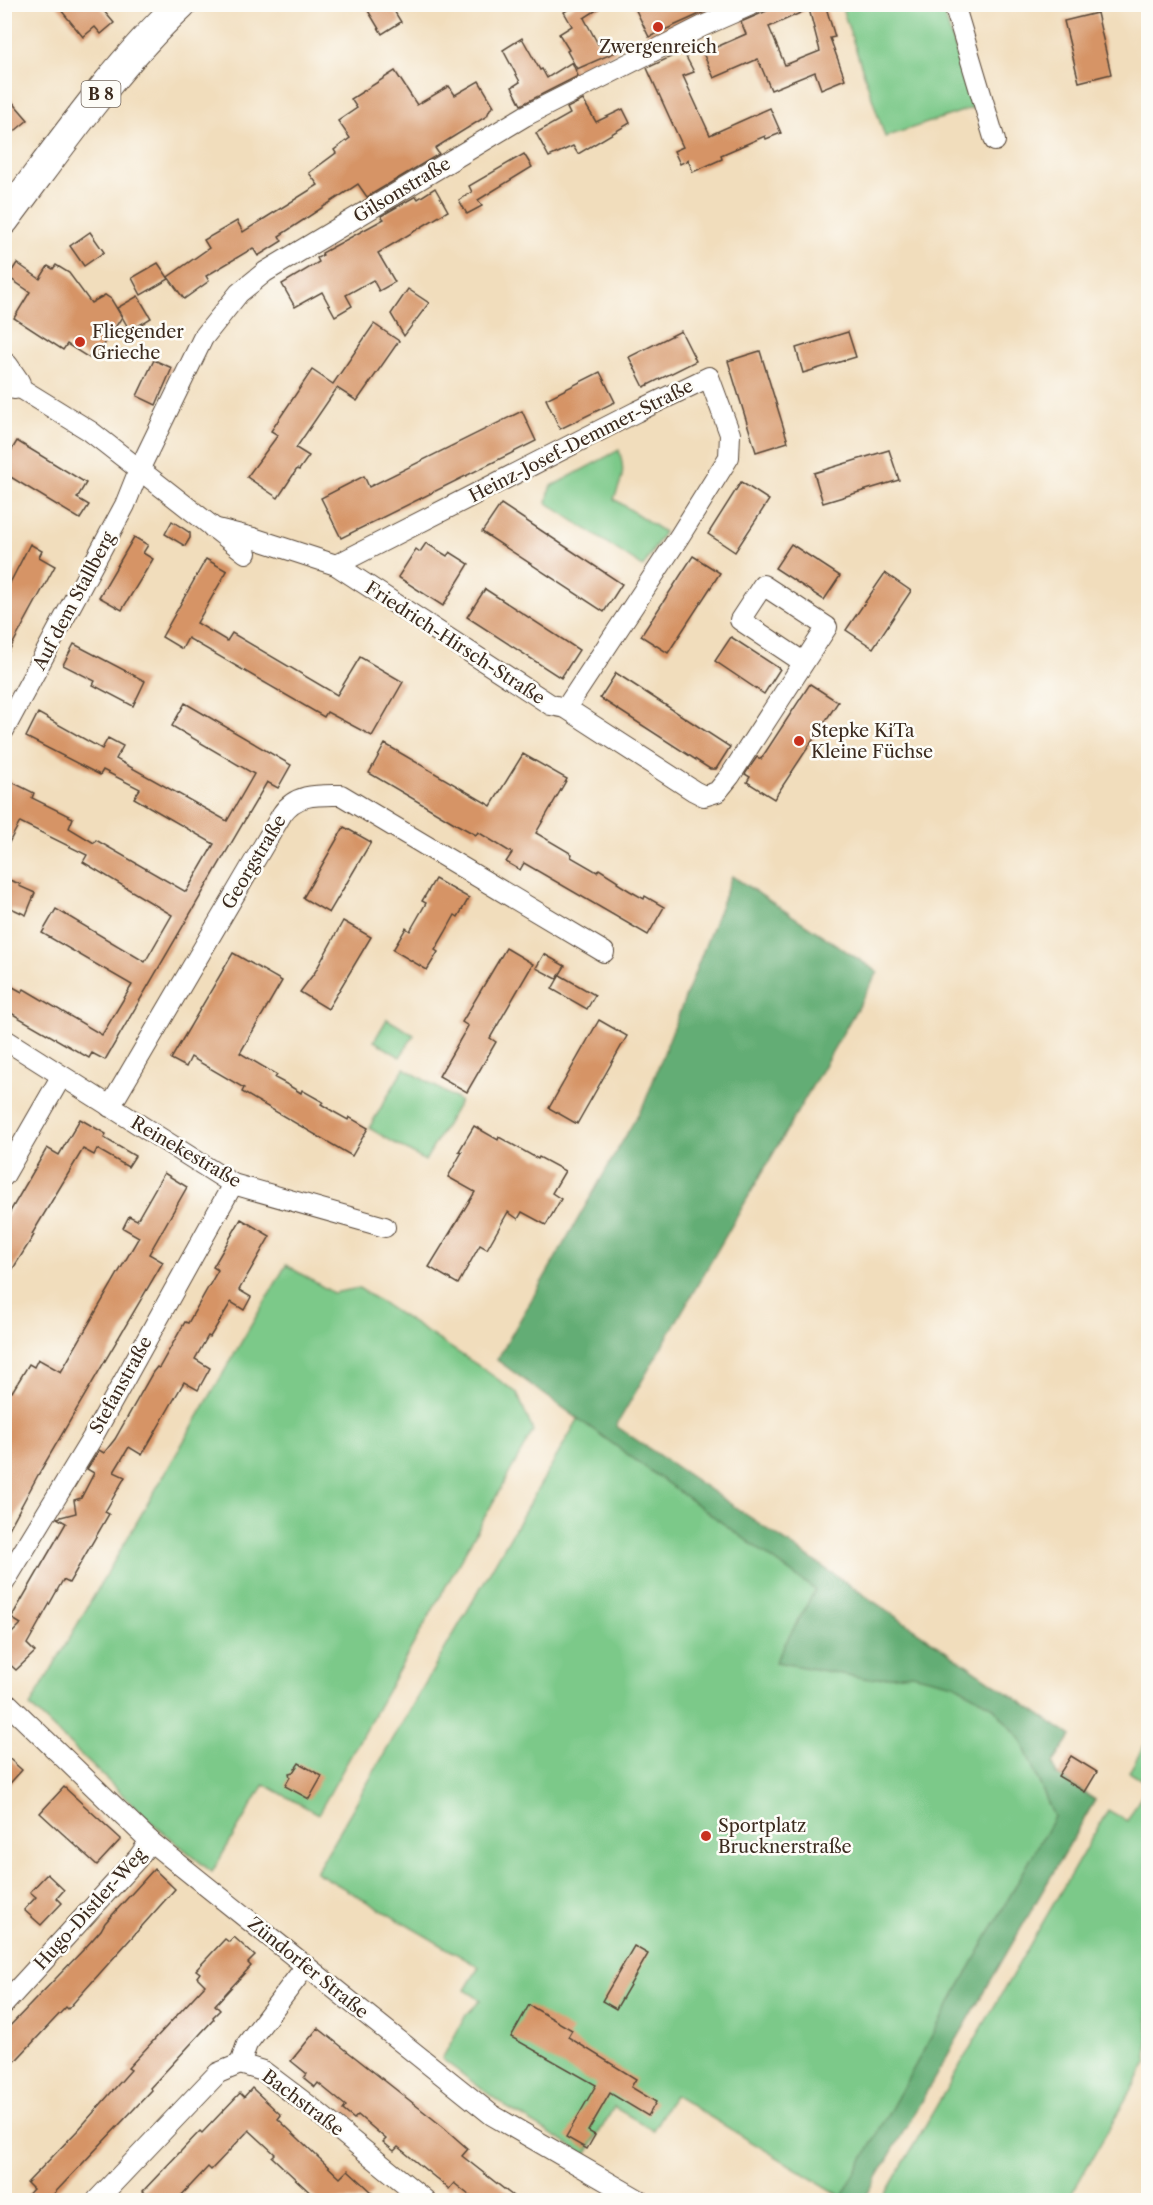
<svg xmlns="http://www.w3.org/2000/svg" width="1153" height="2205" font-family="'Libre Caslon Text',serif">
	<rect width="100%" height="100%" fill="#fdfcf7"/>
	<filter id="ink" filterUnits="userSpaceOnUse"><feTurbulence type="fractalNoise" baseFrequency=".0167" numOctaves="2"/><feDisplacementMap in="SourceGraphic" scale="12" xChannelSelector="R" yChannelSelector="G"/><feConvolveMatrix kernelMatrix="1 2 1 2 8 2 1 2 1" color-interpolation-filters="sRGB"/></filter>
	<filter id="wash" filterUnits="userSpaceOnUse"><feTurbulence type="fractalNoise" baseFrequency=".008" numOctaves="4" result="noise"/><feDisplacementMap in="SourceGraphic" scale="24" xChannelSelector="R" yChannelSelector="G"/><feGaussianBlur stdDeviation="1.35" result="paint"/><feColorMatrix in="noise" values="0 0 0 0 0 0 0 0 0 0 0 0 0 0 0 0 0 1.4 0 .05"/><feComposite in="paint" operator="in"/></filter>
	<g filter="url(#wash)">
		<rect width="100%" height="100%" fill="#f1ddbc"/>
		<g fill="#7bc989" stroke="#5b7a54" stroke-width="1.5">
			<path d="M841,5H941L975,107L885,137Z"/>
			<path d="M619,450C626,472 622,479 614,499L664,532L643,567L547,503L550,487Z"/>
			<path d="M387,1019L414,1035L400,1057L374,1041Z"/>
			<path d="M404,1068L460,1101L425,1161L369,1128Z"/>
			<path d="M286,1265L333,1293L359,1288L479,1366L517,1393L533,1431L318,1814L264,1784L212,1872L151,1822L30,1706Z"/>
			<path d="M580,1416L1071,1736L1053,1763L1056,1774L1095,1800L863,2200H848L674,2095L653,2130L614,2107L586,2155L506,2107L442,2059L466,2015L481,2000L465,1990L479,1967L316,1872Z"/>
			<path d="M1148,1739V2061L1068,2200H882L1108,1810L1127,1821L1148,1784L1129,1772Z"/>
		</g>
		<path fill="#64ad75" stroke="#506c4a" stroke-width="1.5" d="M732,876L878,972L616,1426L1071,1736L1053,1763L1056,1775L1095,1800L864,2200H840L1054,1817L1020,1738L992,1706L954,1684L912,1674L869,1679L775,1662L815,1590L497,1360L645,1102Z"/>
		<g id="blocks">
			<g fill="#d69466" fill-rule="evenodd">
				<path d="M56,4H98L114,23L101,34L95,27L83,37Z"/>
				<path d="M364,4H390L401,22L382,34Z"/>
				<path d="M577,4H606L584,18L598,44L608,38L616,52L577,69L567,51L569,50L559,34L572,26L564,12Z"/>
				<path d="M633,4H722L649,37Z"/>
				<path d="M783,4H825L835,37L830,38L845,79L821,89L815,72L771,90L758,59L714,78L703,53L746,34L741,22ZM809,9L820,51L785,65L769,27Z"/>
				<path d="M1097,13L1111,74L1079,82L1064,21Z"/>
				<path d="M522,38L540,70L542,69L547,78L572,62L578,76L521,105L512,87L520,82L503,50Z"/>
				<path d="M681,52L682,55H685L694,72L683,76L710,135L770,108L781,133L766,139L765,136L721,155L722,159L693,172L688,160L680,164L674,151L683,147L647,68Z"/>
				<path d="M395,71L417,105L449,86L455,95L479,81L494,106L490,109L487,116L435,148L439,154L367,197L358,184L279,236L282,241L258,256L253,248L206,276L209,281L184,299L168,277L209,248L204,240L237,221L243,232L318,185L309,173L336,153L334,150L350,138L338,121L357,108L351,99Z"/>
				<path d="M4,92L28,120L4,140Z"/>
				<path d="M583,100L596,122L623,109L630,123L578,154L573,146L549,157L536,133L570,114L567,108Z"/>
				<path d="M524,154L532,167L478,200L482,206L467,214L459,200L472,192L469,186Z"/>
				<path d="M435,188L448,211L378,253L395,282L379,291L373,280L346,295L352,306L335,316L322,292L295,307L282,284L319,262L317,258L323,255L322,253L384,219L381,216L416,196L418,199Z"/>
				<path d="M90,232L104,252L84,266L70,246Z"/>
				<path d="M17,263L40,279L48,266L53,269L56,265L69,273L91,303L105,295L111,299L122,317L96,357L91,354L89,358L67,344L63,350L14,318L30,292L8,277Z"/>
				<path d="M158,263L169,279L141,295L132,278Z"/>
				<path d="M408,289L429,303L404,336L391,314Z"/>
				<path d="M138,296L151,318L130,331L117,308Z"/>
				<path d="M374,324L399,341L357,401L337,388L296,448L309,456L299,470L297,469L278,498L247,477L278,435L271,431L312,370L333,384Z"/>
				<path d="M681,331L696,361L644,387L629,357Z"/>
				<path d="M848,332L856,357L803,373L796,348Z"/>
				<path d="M760,351L788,442L756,452L728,361Z"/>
				<path d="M154,360L172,368L156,405L137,396Z"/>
				<path d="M600,372L615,402L560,429L546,399Z"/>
				<path d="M522,411L536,441L341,538L321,498L364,476L369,487Z"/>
				<path d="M17,441L86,483L77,498L89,505L80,519L4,473V463Z"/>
				<path d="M889,450L899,480L823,503L814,473Z"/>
				<path d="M741,482L769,500L735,552L708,534Z"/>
				<path d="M501,504L622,584L604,612L482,532Z"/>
				<path d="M172,521L190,533V538L185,546L165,534Z"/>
				<path d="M134,537L148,545L143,553L153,559L122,610L99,597Z"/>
				<path d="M426,543L447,556L450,552L469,564L443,606L398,577L416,549L420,552Z"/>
				<path d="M30,544L42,551L39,557L55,566L4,660V582L9,585Z"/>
				<path d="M791,544L840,576L824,600L775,568Z"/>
				<path d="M693,556L720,573L668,653L641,636Z"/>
				<path d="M206,559L227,571L197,623L227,641L232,633L337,695L360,657L403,682L372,736L327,712L324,717L188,638L182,649L162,637Z"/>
				<path d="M885,573L911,591L873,648L846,630Z"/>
				<path d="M485,589L579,650L561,678L467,617Z"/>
				<path d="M731,637L780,669L764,694L715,661Z"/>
				<path d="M74,644L145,681L133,706L93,685L95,681L63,665Z"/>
				<path d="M616,673L730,747L716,769H710L600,698Z"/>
				<path d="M810,684L838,702L774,799L747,782L750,777L745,774L757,757L761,759Z"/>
				<path d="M185,703L291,765L278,788L267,782L105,1060L92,1053L89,1058L4,1009V982L22,992L24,989L102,1035L132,985L42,933L56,909L145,962L172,915L83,862L87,855L20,822L4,852V778L34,793L32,798L73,818L69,828L94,843L96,840L186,892L214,844L134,798L140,789L103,770L100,775L26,737L38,713L102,749L108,738L123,746L116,759L227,821L254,774L172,726Z"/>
				<path d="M385,744L491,806L523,754L567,779L536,833L572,854L571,857L597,872L599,869L618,881L617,883L630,891L644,899L645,896L664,907L648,935L524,863L520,870L506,862L512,853L478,832L476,835L456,824L369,773Z"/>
				<path d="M344,827L371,842L329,913L303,898Z"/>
				<path d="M4,878L20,884L19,886L35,893L26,915L11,908L5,921Z"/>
				<path d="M435,879L469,898L458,917L455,915L445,933L435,950L438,952L427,970L393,950L406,928L410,931L426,903L422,901Z"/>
				<path d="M343,921L371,937L328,1009L300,992L315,972Z"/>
				<path d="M506,948L533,964L490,1038L496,1042L467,1092L439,1076L468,1026L462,1022Z"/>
				<path d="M233,953L282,981L240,1053L277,1075L275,1078L288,1085L301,1093L302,1090L323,1102L321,1104L334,1112L348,1120L349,1117L368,1128L352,1156L242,1092L244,1088L191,1057L186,1067L171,1059Z"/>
				<path d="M544,954L565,966L557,979L536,968Z"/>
				<path d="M560,975L595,995L587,1009L552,989Z"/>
				<path d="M599,1020L627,1036L577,1124L549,1108Z"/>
				<path d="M80,1119L106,1134L104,1138L135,1156L128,1167L97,1149L94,1155L83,1149L32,1234L34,1235L4,1283V1222L47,1148L59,1155Z"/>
				<path d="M474,1126L498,1140L499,1137L538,1159L539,1157L565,1171L552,1193L561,1199L546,1225L522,1212L518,1219L508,1212L487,1249L480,1245L458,1284L429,1267L475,1192L448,1177L462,1152L459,1151Z"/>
				<path d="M164,1173L187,1187L149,1254L163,1262L38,1475L4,1538V1388L12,1392L29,1364L34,1367L38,1359L61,1372L139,1237L123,1228L129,1216L137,1220Z"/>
				<path d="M241,1219L270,1236L239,1290L251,1297L244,1310L231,1302L210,1337L208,1336L195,1359L210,1368L198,1390L184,1382L142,1455L129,1447L114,1472L125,1477L105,1512L109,1514L69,1583L63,1580L27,1644L35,1652L16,1670L4,1659V1641L21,1624L11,1618L66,1523L57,1518L76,1513L74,1500L81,1498L94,1473L87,1469L99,1450L104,1453L115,1439L153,1372L157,1367L159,1368L185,1322L188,1323L218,1270L213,1267Z"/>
				<path d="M4,1754L22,1770L4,1790Z"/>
				<path d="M1071,1756L1097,1772L1085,1792L1058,1776Z"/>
				<path d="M299,1763L322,1776L309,1799L285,1786L290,1777L289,1773L293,1772Z"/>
				<path d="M64,1787L121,1839L97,1865L40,1813Z"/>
				<path d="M154,1869L175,1889L68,2009L66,2007L4,2073V2032L86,1947L101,1930L105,1923Z"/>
				<path d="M47,1874L64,1890L57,1898L62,1903L41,1925L24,1910L36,1897L30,1892Z"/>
				<path d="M234,1937L255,1956L248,1963L251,1966L215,2005L220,2010L213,2017L214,2019L150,2088L152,2090L48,2200H23L33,2189L27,2183L79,2129L131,2070L128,2068L205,1985L197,1977L200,1973L196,1970L225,1939L229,1942Z"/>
				<path d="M634,1946L648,1954L616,2009L602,2001Z"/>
				<path d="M529,2005L572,2030L568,2037L636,2079L631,2087L656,2102L648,2116L610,2093L588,2131L595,2135L587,2149L566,2137L596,2085L511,2037Z"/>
				<path d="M318,2028L442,2126L468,2149L462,2156L518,2200H475L454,2183L449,2189L398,2147L394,2151L389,2147L383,2142L386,2139L358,2115L354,2119L343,2110L346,2106L318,2083L315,2087L304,2078L307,2074L291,2061Z"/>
				<path d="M252,2088L281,2115L278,2119L340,2178L348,2170L373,2193L366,2200H318L272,2157L275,2154L249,2130L211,2170L208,2167L177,2200H140L146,2194L143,2191L200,2131L202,2133L240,2093L244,2097Z"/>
			</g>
		</g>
	</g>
	<g filter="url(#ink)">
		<use href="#blocks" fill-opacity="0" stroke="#564536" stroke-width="1.5"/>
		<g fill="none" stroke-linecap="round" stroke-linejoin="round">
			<defs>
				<g id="minor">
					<path d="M954,4L995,141"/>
					<path d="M4,378L90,431L246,553"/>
					<path d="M213,528L253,538L336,565L551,705L566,708L694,791L704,796L717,792L730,776L827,627L763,585L740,620L803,662"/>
					<path d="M336,565L636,412L709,377L730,434L729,457L679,537L566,708"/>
					<path d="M4,730L125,505L139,470L203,338L239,293L265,272L525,116L703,26L753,4"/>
					<path d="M4,1039L233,1184L385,1227"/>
					<path d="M110,1107L282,814C296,793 319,795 341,795L604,952"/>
					<path d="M4,1176L61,1077"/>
					<path d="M4,1583L91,1440L233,1184"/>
					<path d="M4,1700L150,1841L492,2115L639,2200"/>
					<path d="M4,2004L138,1858L150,1841"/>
					<path d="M240,2064L263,2071L312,2108L425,2200"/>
					<path d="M240,2064L247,2044L306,1966"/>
					<path d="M97,2200L218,2073L240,2064"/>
				</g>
				<g id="primary">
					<path d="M4,220C60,146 113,68 181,4"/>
					<path d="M4,368L15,384"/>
				</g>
			</defs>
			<use href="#minor" stroke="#564536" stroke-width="22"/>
			<use href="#primary" stroke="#564536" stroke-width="32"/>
			<use href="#minor" stroke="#fff" stroke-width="20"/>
			<use href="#primary" stroke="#fff" stroke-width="30"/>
		</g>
	</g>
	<g fill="#c8321e" stroke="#fdfcf7" stroke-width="2">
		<circle cx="658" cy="27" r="6"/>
		<circle cx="80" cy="342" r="6"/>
		<circle cx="799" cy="741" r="6"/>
		<circle cx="706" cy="1836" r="6"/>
	</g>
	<g text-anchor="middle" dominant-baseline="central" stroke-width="5" stroke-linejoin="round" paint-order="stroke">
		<rect fill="#fdfcf7" stroke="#75695f" stroke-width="1.5" x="81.5" y="81" width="39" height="26" rx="4.5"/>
		<g font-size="16" font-weight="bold" fill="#3b2a1e">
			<text x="101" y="94">B 8</text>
		</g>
		<g font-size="18" fill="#3b2a1e" stroke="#fdfcf7" text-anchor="start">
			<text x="658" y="47" text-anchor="middle">Zwergenreich</text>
			<text x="92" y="332">Fliegender<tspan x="92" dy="21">Grieche</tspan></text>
			<text x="811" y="731">Stepke KiTa<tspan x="811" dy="21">Kleine Füchse</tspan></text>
			<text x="718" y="1826">Sportplatz<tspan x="718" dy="21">Brucknerstraße</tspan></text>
		</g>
		<g font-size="18" fill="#3b2a1e" stroke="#fdfcf7">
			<text transform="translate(402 190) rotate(-31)">Gilsonstraße</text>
			<text transform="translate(581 441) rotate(-27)">Heinz-Josef-Demmer-Straße</text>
			<text transform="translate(74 601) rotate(-62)">Auf dem Stallberg</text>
			<text transform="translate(455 643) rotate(33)">Friedrich-Hirsch-Straße</text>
			<text transform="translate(254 862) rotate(-59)">Georgstraße</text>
			<text transform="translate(186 1152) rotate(30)">Reinekestraße</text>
			<text transform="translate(121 1385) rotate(-61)">Stefanstraße</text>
			<text transform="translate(90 1909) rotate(-48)">Hugo-Distler-Weg</text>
			<text transform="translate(308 1968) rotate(39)">Zündorfer Straße</text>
			<text transform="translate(303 2103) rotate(37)">Bachstraße</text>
		</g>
	</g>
	<rect width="1153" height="2205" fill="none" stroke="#fdfcf7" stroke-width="24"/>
</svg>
